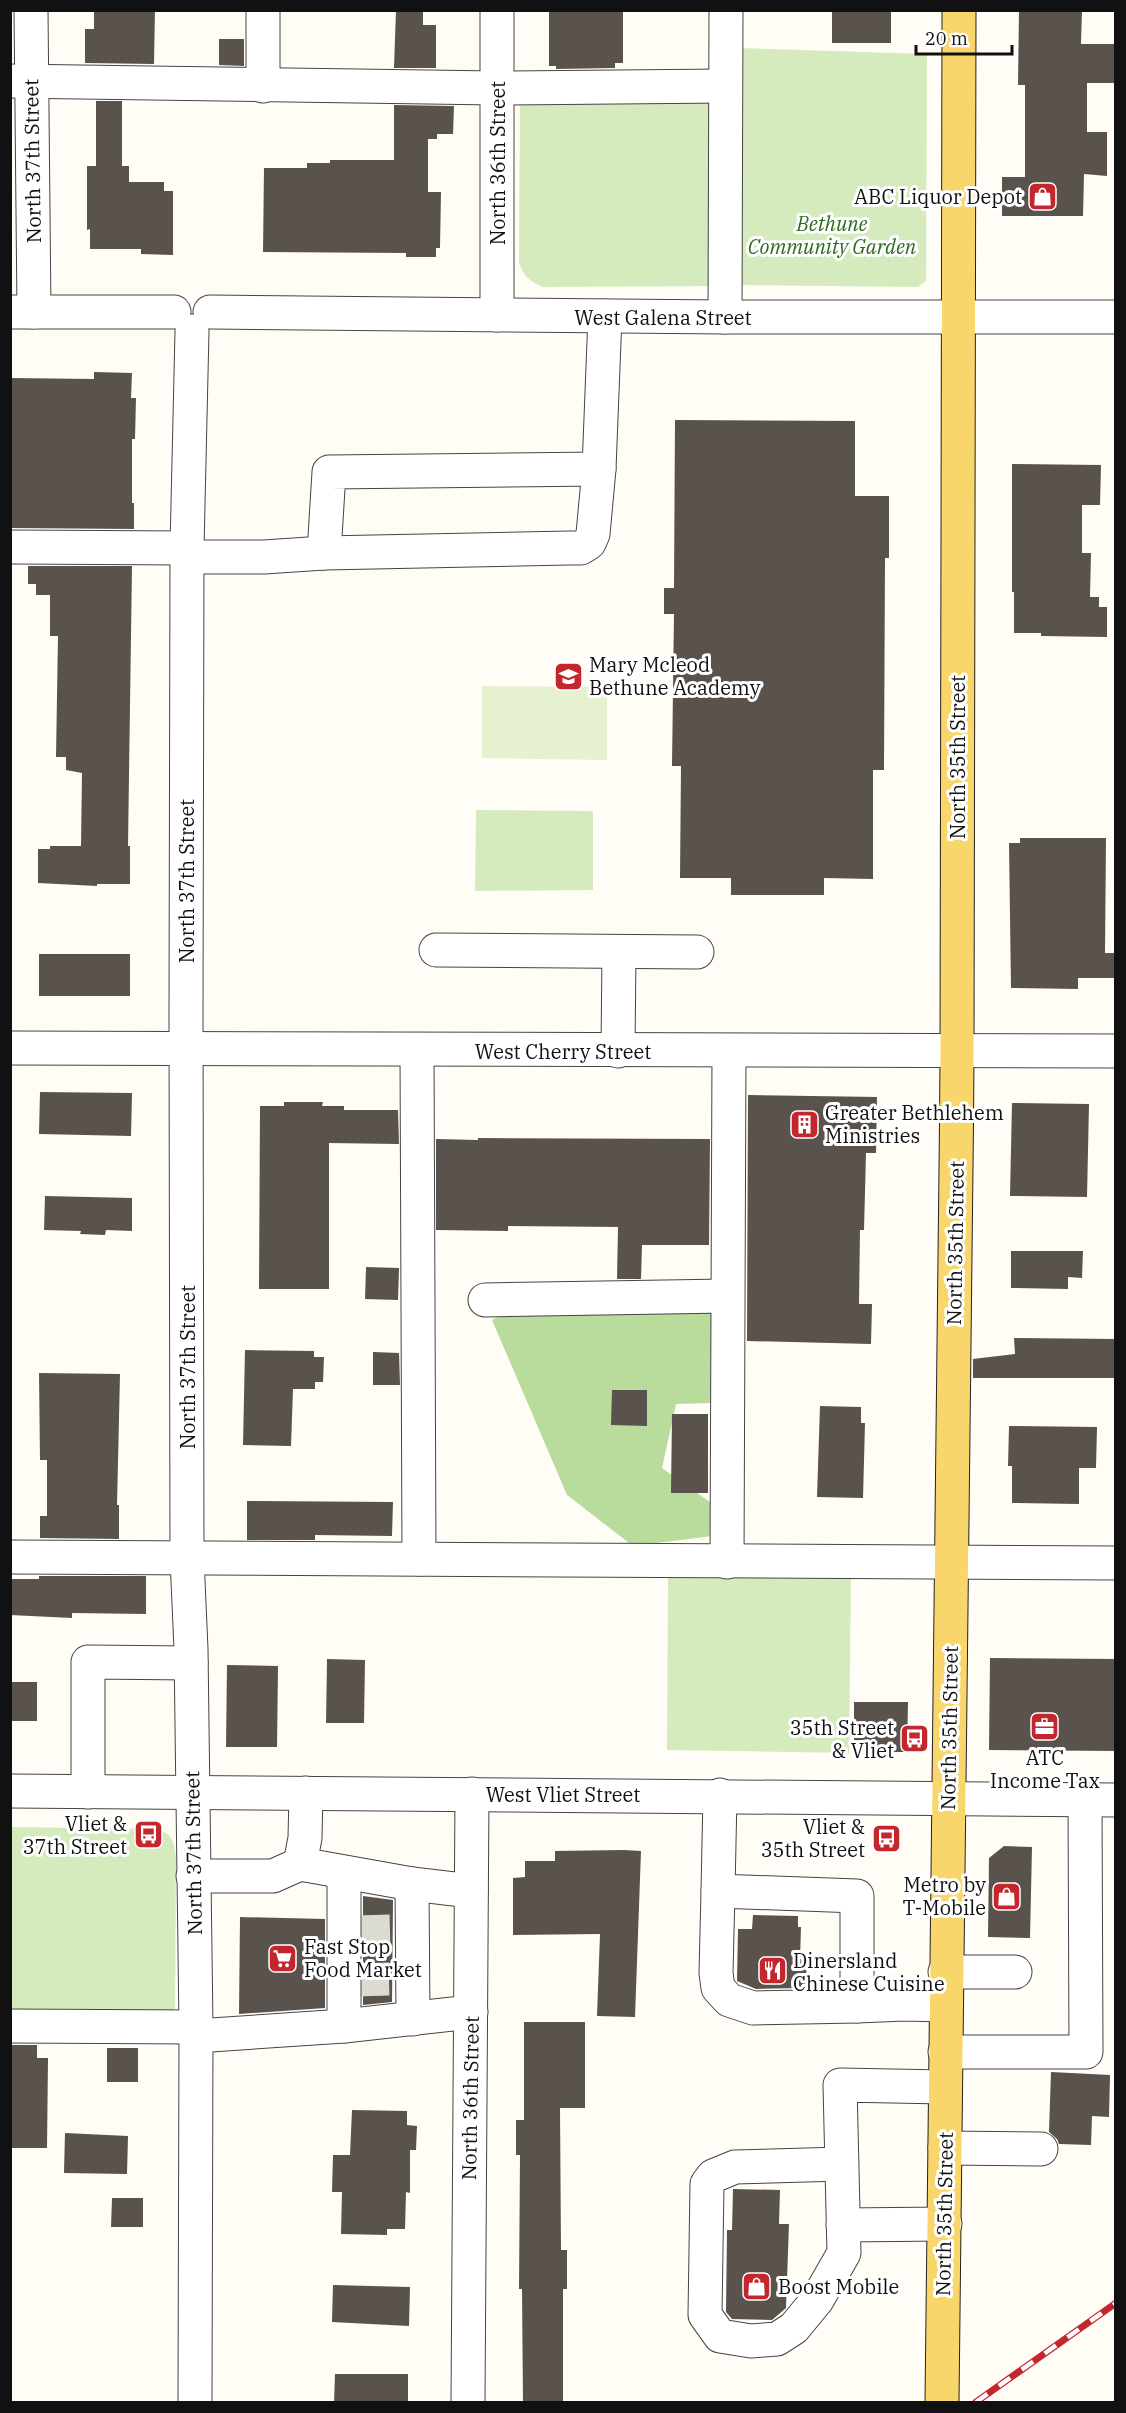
<svg xmlns="http://www.w3.org/2000/svg" width="1126" height="2413" font-family="'IBM Plex Serif',serif">
	<rect width="100%" height="100%" fill="#fffdf5"/>
	<g fill="#d5ebbd">
		<path d="M739,48L927,54L926,281L918,287L736,285Z"/>
		<path d="M520,96L717,97L716,286L543,287C530,281 524,277 519,263Z"/>
		<path d="M476,810L593,811V890L475,891Z"/>
		<path d="M668,1572L851,1575L849,1753L667,1750Z"/>
		<path d="M11,1827L156,1829C173,1833 175,1844 176,1860L175,2016H11Z"/>
	</g>
	<path fill="#b9dc9c" d="M521,1304L720,1306L714,1403L676,1404L662,1468L714,1505L712,1536L633,1546L567,1495L492,1320Z"/>
	<path fill="#e6f2cf" d="M482,686L607,687V760L482,758Z"/>
	<g fill="#5a524d">
		<path d="M94,10H155L154,64L85,63V29H94Z"/>
		<path d="M396,10H423V25H436V68H394Z"/>
		<path d="M549,10H623V63H615V68L556,69V66H549Z"/>
		<rect x="832" y="10" width="59" height="33"/>
		<path d="M1019,10H1082L1081,44H1116V83H1087V132H1107V176L1084,174L1083,216H1002V177H1025V85H1018Z"/>
		<path d="M219,39H244V66L219,65Z"/>
		<path d="M96,101H122V166H129V182H164V191H173V255L141,254V249H90V229L87,230V166H96Z"/>
		<path d="M394,105L454,106L453,134H437V139H428V192H441L440,248H436V257H406V253L263,252L264,168H307V163H330V160H394Z"/>
		<path d="M94,372L132,373L131,398H136L135,439H132V503H134V529L10,528V378L94,379Z"/>
		<path d="M675,420L855,421V496H889V558H885L884,770H873V879L824,878V895H731V878H680L681,766H672L674,614H664V588H674Z"/>
		<path d="M1012,464L1101,465L1100,505H1082V553H1091L1090,597H1099V607H1107V637L1041,636V633H1014V592H1012Z"/>
		<path d="M28,566H132L128,846H130V884H97V886L38,883V849H50V846H81L82,773L66,770V757H56L58,636H50V595H36V584H28Z"/>
		<path d="M1020,838H1106L1105,953H1116V978H1078V989L1011,988L1009,843H1020Z"/>
		<rect x="39" y="954" width="91" height="42"/>
		<path d="M40,1092L132,1093L131,1136L39,1134Z"/>
		<path d="M748,1095L877,1097L876,1153H866L864,1230H860L859,1304H872L871,1344L747,1341Z"/>
		<path d="M284,1102H323L322,1106H344V1110H398L399,1144L329,1143V1289H259L260,1106H284Z"/>
		<path d="M1012,1103L1089,1104L1087,1197L1010,1196Z"/>
		<path d="M478,1138L710,1139L709,1245H642L641,1279H617L618,1227L508,1226V1231L436,1230V1139L478,1140Z"/>
		<path d="M45,1196L132,1198V1231L106,1230L105,1235L80,1234L81,1231L44,1230Z"/>
		<path d="M1011,1251H1083L1082,1278L1068,1277V1289L1011,1288Z"/>
		<path d="M366,1267L399,1268L398,1300L365,1299Z"/>
		<path d="M1014,1338L1116,1339V1378H973V1359L1015,1354Z"/>
		<path d="M245,1350L314,1351V1357H324L323,1382H315V1389H293L291,1446L243,1445Z"/>
		<path d="M373,1352L399,1353L400,1385H373Z"/>
		<path d="M39,1373L120,1374L117,1505H119V1539L40,1538V1516H47V1460H40Z"/>
		<path d="M612,1390H647V1426L611,1425Z"/>
		<path d="M820,1406L861,1407V1423H865L863,1498L817,1497Z"/>
		<path d="M672,1414H708V1493H671Z"/>
		<path d="M1009,1426L1097,1427L1096,1468H1079V1504L1012,1503V1466H1008Z"/>
		<path d="M247,1501L393,1502L392,1536L315,1535V1540H247Z"/>
		<path d="M39,1576H146V1614L72,1613V1618L10,1615V1579H39Z"/>
		<path d="M990,1658L1116,1659V1751L989,1750Z"/>
		<path d="M327,1659L365,1660L364,1723H326Z"/>
		<path d="M227,1665L278,1666L277,1747H226Z"/>
		<rect x="10" y="1682" width="27" height="39"/>
		<path d="M854,1702H908L907,1752H854Z"/>
		<path d="M1004,1846L1032,1847L1030,1938L988,1937L989,1858Z"/>
		<path d="M624,1850L641,1851L635,2017L597,2016L600,1934L513,1935V1878L525,1877V1861H555V1851Z"/>
		<path d="M363,1896L393,1900L392,2002L363,2005Z"/>
		<path d="M753,1915L798,1916V1927H801L800,1959H807L806,1984H802V1988L756,1989L737,1981L738,1929H752Z"/>
		<path d="M240,1917L325,1919V2008L239,2014Z"/>
		<path d="M524,2022H585V2108H560L561,2250H567V2289H563V2403H523L522,2289H519L520,2155H516V2120H524Z"/>
		<path d="M10,2045H37V2058H48L47,2148H10Z"/>
		<rect x="107" y="2048" width="31" height="34"/>
		<path d="M1051,2072L1110,2075L1109,2117L1092,2116L1091,2145L1059,2144L1057,2139L1049,2132Z"/>
		<path d="M352,2110L407,2111V2125L417,2126L416,2150H410V2193L406,2192L405,2229H387V2235L341,2234L342,2192H332L333,2155H350Z"/>
		<path d="M65,2133L128,2136L127,2174L64,2173Z"/>
		<path d="M733,2189L780,2190L779,2224H789L786,2308L772,2320L732,2319L726,2312L727,2230H732Z"/>
		<path d="M112,2198H143V2227H111Z"/>
		<path d="M333,2285L410,2287L409,2326L332,2322Z"/>
		<path d="M335,2374H408V2403H334Z"/>
	</g>
	<g fill="none" stroke-linecap="round" stroke-linejoin="round">
		<g stroke="#dbdad3" stroke-width="33" stroke-dasharray="33 16" stroke-linecap="butt">
			<path d="M357,1932L393,1931"/>
			<path d="M356,1980L393,1979"/>
		</g>
		<defs>
			<g id="minor">
				<path d="M31,10L34,312"/>
				<path d="M497,10V315"/>
				<path d="M10,81L496,88L725,86"/>
				<path d="M263,86V10"/>
				<path d="M10,312H174"/>
				<path d="M210,312L725,317H1116"/>
				<path d="M725,317L726,10"/>
				<path d="M192,331L187,548L186,1015L187,1558L191,1649L196,2027L195,2402"/>
				<path d="M10,547L187,548"/>
				<path d="M324,553L329,472L599,469"/>
				<path d="M187,557H264L324,553L569,548H581L589,543L593,534L599,469L605,316"/>
				<path d="M436,950L697,952"/>
				<path d="M10,1048L1116,1051"/>
				<path d="M417,1051L419,1559"/>
				<path d="M618,1051L619,952"/>
				<path d="M485,1300L727,1296"/>
				<path d="M10,1557L1116,1563"/>
				<path d="M727,1562L729,1051"/>
				<path d="M10,1791L1116,1800"/>
				<path d="M88,1792V1662L191,1663"/>
				<path d="M720,1795L718,1891L857,1896V2006L904,2004L945,2005"/>
				<path d="M300,1864L412,1884L471,1891"/>
				<path d="M193,1876H273L300,1864L305,1838L306,1793"/>
				<path d="M412,1884L413,2019"/>
				<path d="M718,1891L716,1973L718,1988L729,2000L753,2008L857,2006"/>
				<path d="M945,1972H1015"/>
				<path d="M10,2026L196,2027"/>
				<path d="M344,2026V1873"/>
				<path d="M196,2036L344,2026L471,2012"/>
				<path d="M945,2052H1086L1085,1800"/>
				<path d="M945,2148L1041,2149"/>
				<path d="M842,2164L735,2167L713,2176L707,2184L705,2315L720,2336L751,2341L777,2339L794,2328L817,2300L844,2253L840,2085L945,2087"/>
				<path d="M843,2225L945,2224"/>
				<path d="M468,2402L472,1794"/>
			</g>
			<path id="major" d="M942,2402C944,1954 954,1505 957,1056C960,708 958,359 959,10"/>
		</defs>
		<use href="#minor" stroke="#444" stroke-width="35"/>
		<use href="#major" stroke="#222" stroke-width="35"/>
		<use href="#minor" stroke="#fff" stroke-width="33"/>
		<use href="#major" stroke="#f9d66b" stroke-width="33"/>
		<defs>
			<path id="rail" d="M976,2402L1116,2303"/>
		</defs>
		<use href="#rail" stroke="#c4262e" stroke-width="7"/>
		<use href="#rail" stroke="#fff" stroke-width="4.5" stroke-dasharray="14" stroke-linecap="butt"/>
	</g>
	<defs>
		<symbol id="shop-square" viewBox="-11 -11 22 22"><rect x="-9" y="-9" width="18" height="18" rx="4" fill="#c4262e" stroke="#fff"/><path d="M-5-2.5h2.3a2.7 3.5 0 0 1 5.4 0H5L5.5 6h-11ZM-1.5-2.5h3a1.5 2.3 0 0 0-3 0Z" fill="#fff"/></symbol>
		<symbol id="school-square" viewBox="-11 -11 22 22"><rect x="-9" y="-9" width="18" height="18" rx="4" fill="#c4262e" stroke="#fff"/><path d="M0-5L7-2L0 1L-7-2ZM-4 1L0 2.5L4 1V4Q0 6-4 4Z" fill="#fff"/></symbol>
		<symbol id="building-square" viewBox="-11 -11 22 22"><rect x="-9" y="-9" width="18" height="18" rx="4" fill="#c4262e" stroke="#fff"/><path d="M-4-6H4V6H1V3H-1V6H-4ZM-2.5-4.3h1.7v1.8h-1.7ZM.8-4.3h1.7v1.8H.8ZM-2.5-1h1.7V.8h-1.7ZM.8-1h1.7V.8H.8Z" fill="#fff"/></symbol>
		<symbol id="office-square" viewBox="-11 -11 22 22"><rect x="-9" y="-9" width="18" height="18" rx="4" fill="#c4262e" stroke="#fff"/><path d="M-6-3h4V-5.5h4V-3h4V5H-6ZM-1-4.5V-3h2v-1.5ZM-6 0V1H6V0Z" fill="#fff"/></symbol>
		<symbol id="bus-square" viewBox="-11 -11 22 22"><rect x="-9" y="-9" width="18" height="18" rx="4" fill="#c4262e" stroke="#fff"/><path d="M-5-6H5V4H4V6H2V4H-2V6H-4V4H-5ZM-3.5-4V0h7V-4ZM-3.5 1.2v1.5H-2V1.2ZM2 1.2v1.5H3.5V1.2Z" fill="#fff"/></symbol>
		<symbol id="supermarket-square" viewBox="-11 -11 22 22"><rect x="-9" y="-9" width="18" height="18" rx="4" fill="#c4262e" stroke="#fff"/><path d="M-6-5.5h2.5l.6 2H6L4.5 2H-2.5L-4.4-4H-6ZM-1.5 3.2a1.3 1.3 0 1 0 .1 0ZM3 3.2a1.3 1.3 0 1 0 .1 0Z" fill="#fff"/></symbol>
		<symbol id="restaurant-square" viewBox="-11 -11 22 22"><rect x="-9" y="-9" width="18" height="18" rx="4" fill="#c4262e" stroke="#fff"/><path d="M-5-6h1v4h1v-4h1v4h1v-4h1v5L-1.5 .5V6h-2V.5L-5-1ZM5-6V6H3V1.5H1.5Q1.5-4 5-6Z" fill="#fff"/></symbol>
	</defs>
	<g fill-rule="evenodd">
		<use href="#shop-square" x="1026" y="180" width="33" height="33"/>
		<use href="#school-square" x="552" y="660" width="33" height="33"/>
		<use href="#building-square" x="788" y="1108" width="33" height="33"/>
		<use href="#office-square" x="1028" y="1710" width="33" height="33"/>
		<use href="#bus-square" x="898" y="1722" width="33" height="33"/>
		<use href="#bus-square" x="132" y="1818" width="33" height="33"/>
		<use href="#bus-square" x="870" y="1822" width="33" height="33"/>
		<use href="#shop-square" x="990" y="1880" width="33" height="33"/>
		<use href="#supermarket-square" x="266" y="1942" width="33" height="33"/>
		<use href="#restaurant-square" x="756" y="1954" width="33" height="33"/>
		<use href="#shop-square" x="740" y="2270" width="33" height="33"/>
	</g>
	<g text-anchor="middle" dominant-baseline="central" stroke-width="6" stroke-linejoin="round" paint-order="stroke">
		<g font-size="20" fill="#111" stroke="#fff">
			<text transform="translate(32 161) rotate(-91)">North 37th Street</text>
			<text transform="translate(497 163) rotate(-90)">North 36th Street</text>
			<text x="663" y="317">West Galena Street</text>
			<text transform="translate(957 757) rotate(-90)">North 35th Street</text>
			<text transform="translate(186 881) rotate(-90)">North 37th Street</text>
			<text x="563" y="1051">West Cherry Street</text>
			<text transform="translate(955 1243) rotate(-89)">North 35th Street</text>
			<text transform="translate(187 1367) rotate(-90)">North 37th Street</text>
			<text transform="translate(949 1728) rotate(-89)">North 35th Street</text>
			<text x="563" y="1794">West Vliet Street</text>
			<text transform="translate(193 1853) rotate(-91)">North 37th Street</text>
			<text transform="translate(470 2098) rotate(-89)">North 36th Street</text>
			<text transform="translate(944 2214) rotate(-89)">North 35th Street</text>
		</g>
		<g font-size="20" fill="#111" stroke="#fff" text-anchor="end">
			<text x="1022" y="196">ABC Liquor Depot</text>
			<text x="589" y="664" text-anchor="start">Mary Mcleod<tspan x="589" dy="23">Bethune Academy</tspan></text>
			<text x="825" y="1112" text-anchor="start">Greater Bethlehem<tspan x="825" dy="23">Ministries</tspan></text>
			<text x="894" y="1727">35th Street<tspan x="894" dy="23">&amp; Vliet</tspan></text>
			<text x="1045" y="1757" text-anchor="middle">ATC<tspan x="1045" dy="23">Income Tax</tspan></text>
			<text x="127" y="1823">Vliet &amp;<tspan x="127" dy="23">37th Street</tspan></text>
			<text x="865" y="1826">Vliet &amp;<tspan x="865" dy="23">35th Street</tspan></text>
			<text x="986" y="1884">Metro by<tspan x="986" dy="23">T-Mobile</tspan></text>
			<text x="304" y="1946" text-anchor="start">Fast Stop<tspan x="304" dy="23">Food Market</tspan></text>
			<text x="793" y="1960" text-anchor="start">Dinersland<tspan x="793" dy="23">Chinese Cuisine</tspan></text>
			<text x="778" y="2286" text-anchor="start">Boost Mobile</text>
		</g>
		<g font-size="20" font-style="italic" fill="#2f6b1f" stroke="#fff">
			<text x="832" y="223">Bethune<tspan x="832" dy="23">Community Garden</tspan></text>
		</g>
	</g>
	<rect width="1126" height="2413" fill="none" stroke="#111111" stroke-width="24"/>
	<path d="M916 45v9h96v-9" fill="none" stroke="#111111" stroke-width="3"/>
	<text x="925" y="45" font-size="18" fill="#111111" stroke="#ffffff" stroke-width="4.5" paint-order="stroke">20 m</text>
</svg>
